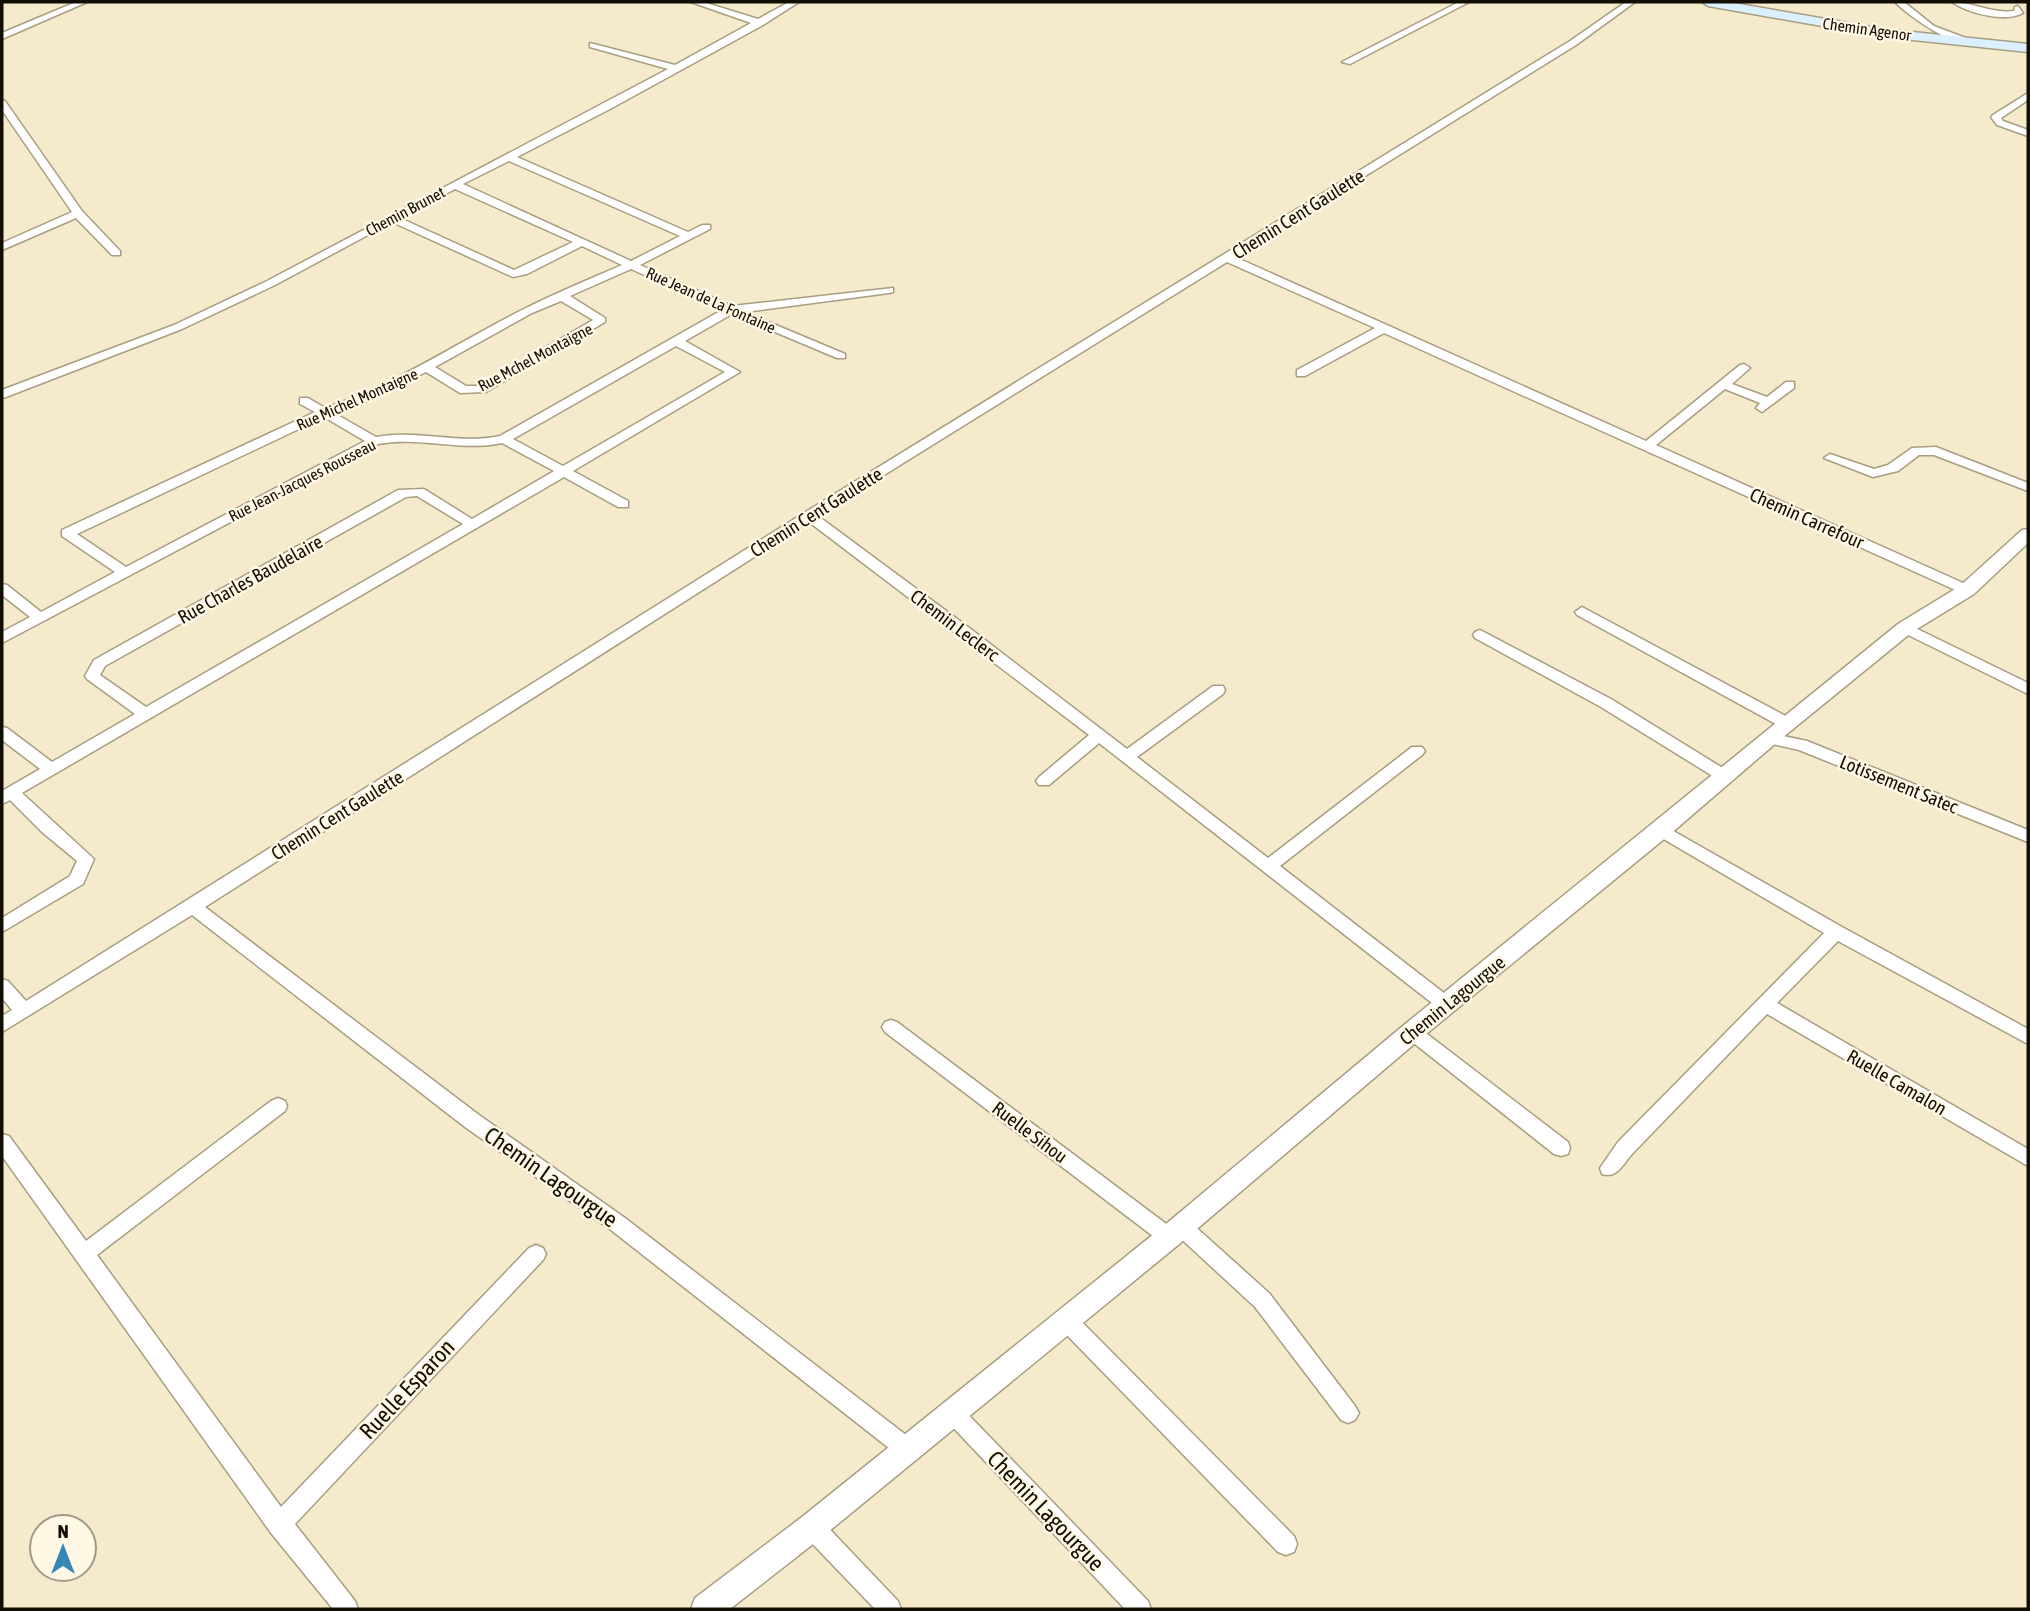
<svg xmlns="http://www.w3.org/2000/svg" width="2030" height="1611" font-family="'Asap Condensed',sans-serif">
	<rect width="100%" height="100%" fill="#f6eacc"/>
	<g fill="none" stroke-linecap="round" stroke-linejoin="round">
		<defs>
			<g id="minor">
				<path d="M76,2H87L2,39V33Z"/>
				<path d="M691,2H703L758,19L789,2H799L763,25L610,109L517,157L688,232L702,225H710V229L640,265L732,306L893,288V292L889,293L745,312L845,354V358H837L732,314L685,341L740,372L573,471L628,501V507H618L564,477L22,793L94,859L83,884L2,932V918L70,876L77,861L42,832L10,800L2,804V791L40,769L2,740V727L7,728L52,762L135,714L87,679L85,676L94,660L398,490L424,489L472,519L554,471L502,443C459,452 421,436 378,444L2,643V632L30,617L2,595V584L7,585L41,612L115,572L62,536V530L315,412L300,404V398H308L325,408C396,385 458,342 524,309C556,293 590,279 622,265L582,246L527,274L513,277L392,222L275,285L182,329L6,397L2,398V390L174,325L267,281L668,69L590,47V43L675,65L751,23ZM509,161L680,236L631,261L463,184ZM455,189L573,242L514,270L400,218ZM631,269L722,310L500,436C458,445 419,429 376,437L334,413L357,406L426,372L460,393L486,392L605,322V318L570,296ZM561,301L593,320L479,386H466L435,367L532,313ZM676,346L725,372L563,466L513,439ZM324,417L365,441L126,567L77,534ZM417,496L463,524L146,707L100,675L105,666L406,497Z"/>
				<path d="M1459,2H1469L1350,64L1342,62Z"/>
				<path d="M1626,2H1635L1576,45L1235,257L1646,441L1740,365L1744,364L1750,368L1732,384L1767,397L1786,382H1794V388L1762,412L1756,408L1760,403L1725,389L1656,445L1972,587L1974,590L1972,593H1962L1384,333L1305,376H1297V370L1375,328L1227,262L818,516L972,630L1127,749L1213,686H1223L1225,690L1223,694L1137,757L1268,858L1412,747H1422L1425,751L1422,755L1280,866L1453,1000L1456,1005L1453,1010L1447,1012L1441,1010L1099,743L1049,785H1039L1036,781L1039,777L1089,735L809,522L205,907L479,1115L625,1218L915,1442L918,1449L915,1456L907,1459L899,1456L611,1230L465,1127L192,915L2,1032V1016L12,1010L2,998V979L8,981L26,1001L804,513L1570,41Z"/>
				<path d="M1895,2H1904L1934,26L1976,42C1959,52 1907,15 1895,2Z"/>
				<path d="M1952,2C1973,2 1992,14 2014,11L2015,7L2018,6L2023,13C2005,23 1968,13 1952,2Z"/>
				<path d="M2028,93V100L2001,118L2003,121L2028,130V136L1997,125L1991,117L1993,115Z"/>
				<path d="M2,100L5,101L82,211L120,251V255H112L76,218L2,250V243L72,212L2,110Z"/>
				<path d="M1936,447L2028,483V491L1934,455H1919L1898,471L1873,477L1824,458L1830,454L1874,469L1888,465L1912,448Z"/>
				<path d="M1582,607L1793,720L1796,724L1793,728H1783L1577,615L1575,612Z"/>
				<path d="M1905,623L2028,683V694L1900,631L1898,628L1900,625Z"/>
				<path d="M1480,630L1611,699L1729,772L1732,776L1729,780H1719L1601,707L1475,638L1473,635L1475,632Z"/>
				<path d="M1769,733L1807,741L2028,830V842L1799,750L1764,742L1761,738Z"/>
				<path d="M1661,824L1842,927L2028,1029V1044L1838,941L1777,1003L2028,1149V1166L1767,1014L1632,1154C1623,1164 1617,1179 1602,1174L1600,1168L1618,1142L1824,933L1655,834L1653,830Z"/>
				<path d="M891,1020L897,1022L1173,1229L1175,1221L1182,1218L1189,1221L1269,1293L1355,1406L1359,1413L1355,1420L1348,1423L1341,1420L1255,1307L1178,1236L1176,1243L1169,1246L1162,1243L885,1032L882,1027L885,1022Z"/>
				<path d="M1412,1025L1418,1027L1568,1142L1570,1148L1568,1154L1561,1156L1554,1154L1406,1037L1403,1032L1406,1027Z"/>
				<path d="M278,1098L285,1101L287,1106L285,1111L97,1255L281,1507L529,1248L536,1245L543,1248L546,1254L543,1260L295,1524L355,1601L358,1609H333L271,1533L2,1156V1134L9,1136L86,1241L271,1101Z"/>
				<path d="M1067,1312L1074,1314L1294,1536L1297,1544L1294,1552L1286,1555L1278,1552L1060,1328L1057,1321L1060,1314Z"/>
				<path d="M952,1402L959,1405L1148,1601L1151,1609H1125L945,1419L941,1412L945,1405Z"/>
				<path d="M812,1516L820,1519L898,1601L901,1609H875L804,1535L801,1527L804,1519Z"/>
			</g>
			<path id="tertiary" d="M2028,529V543L1974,594L1912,632L1776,743L1669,835L1420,1039L1178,1245L822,1537L730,1609H691L695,1598L802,1517L1160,1229L1404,1025L1898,624L1960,586L2022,530Z"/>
			<path id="secondary" d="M1702,2H1728L1884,29L2028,44V52L1884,37L1708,6Z"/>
		</defs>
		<use href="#minor" stroke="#a89d80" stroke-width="3"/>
		<use href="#tertiary" stroke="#a89d80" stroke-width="3"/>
		<use href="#secondary" stroke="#a89d80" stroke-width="3"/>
		<use href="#minor" fill="#fff" fill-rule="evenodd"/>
		<use href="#tertiary" fill="#fff" fill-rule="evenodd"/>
		<use href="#secondary" fill="#daf0ff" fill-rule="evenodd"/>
	</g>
	<g text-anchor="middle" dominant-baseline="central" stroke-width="5" stroke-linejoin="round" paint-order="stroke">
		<g font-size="16" fill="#120e04" stroke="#fff8e5">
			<text transform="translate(1867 29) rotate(8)">Chemin Agenor</text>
			<text transform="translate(405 211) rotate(-28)">Chemin Brunet</text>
			<text transform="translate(711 300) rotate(24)">Rue Jean de La Fontaine</text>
			<text transform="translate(535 357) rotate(-28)">Rue Mchel Montaigne</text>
			<text transform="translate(357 399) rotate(-24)">Rue Michel Montaigne</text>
			<text transform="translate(302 480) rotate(-27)">Rue Jean-Jacques Rousseau</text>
		</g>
		<g font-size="19" fill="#120e04" stroke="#fff8e5">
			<text transform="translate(1298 214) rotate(-32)">Chemin Cent Gaulette</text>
			<text transform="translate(816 512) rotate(-32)">Chemin Cent Gaulette</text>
			<text transform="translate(1807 518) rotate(24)">Chemin Carrefour</text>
			<text transform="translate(250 579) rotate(-29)">Rue Charles Baudelaire</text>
			<text transform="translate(955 625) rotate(37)">Chemin Leclerc</text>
			<text transform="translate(1899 784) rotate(22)">Lotissement Satec</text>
			<text transform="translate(337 815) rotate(-32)">Chemin Cent Gaulette</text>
			<text transform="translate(1452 1000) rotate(-39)">Chemin Lagourgue</text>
			<text transform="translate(1897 1082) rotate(30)">Ruelle Camalon</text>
			<text transform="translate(1030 1132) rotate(37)">Ruelle Sihou</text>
		</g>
		<g font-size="23" fill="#120e04" stroke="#fff8e5">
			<text transform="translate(551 1177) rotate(35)">Chemin Lagourgue</text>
			<text transform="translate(407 1389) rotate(-47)">Ruelle Esparon</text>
			<text transform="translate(1046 1511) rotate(46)">Chemin Lagourgue</text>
		</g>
	</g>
	<rect width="2030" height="1611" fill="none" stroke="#120e04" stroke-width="7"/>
	<g transform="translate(63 1548)"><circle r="33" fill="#fff8e5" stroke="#a09a8b" stroke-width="2"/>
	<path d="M0-5L12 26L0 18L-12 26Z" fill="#3686b7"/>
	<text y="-10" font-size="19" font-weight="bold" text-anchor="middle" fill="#120e04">N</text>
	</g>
</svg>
